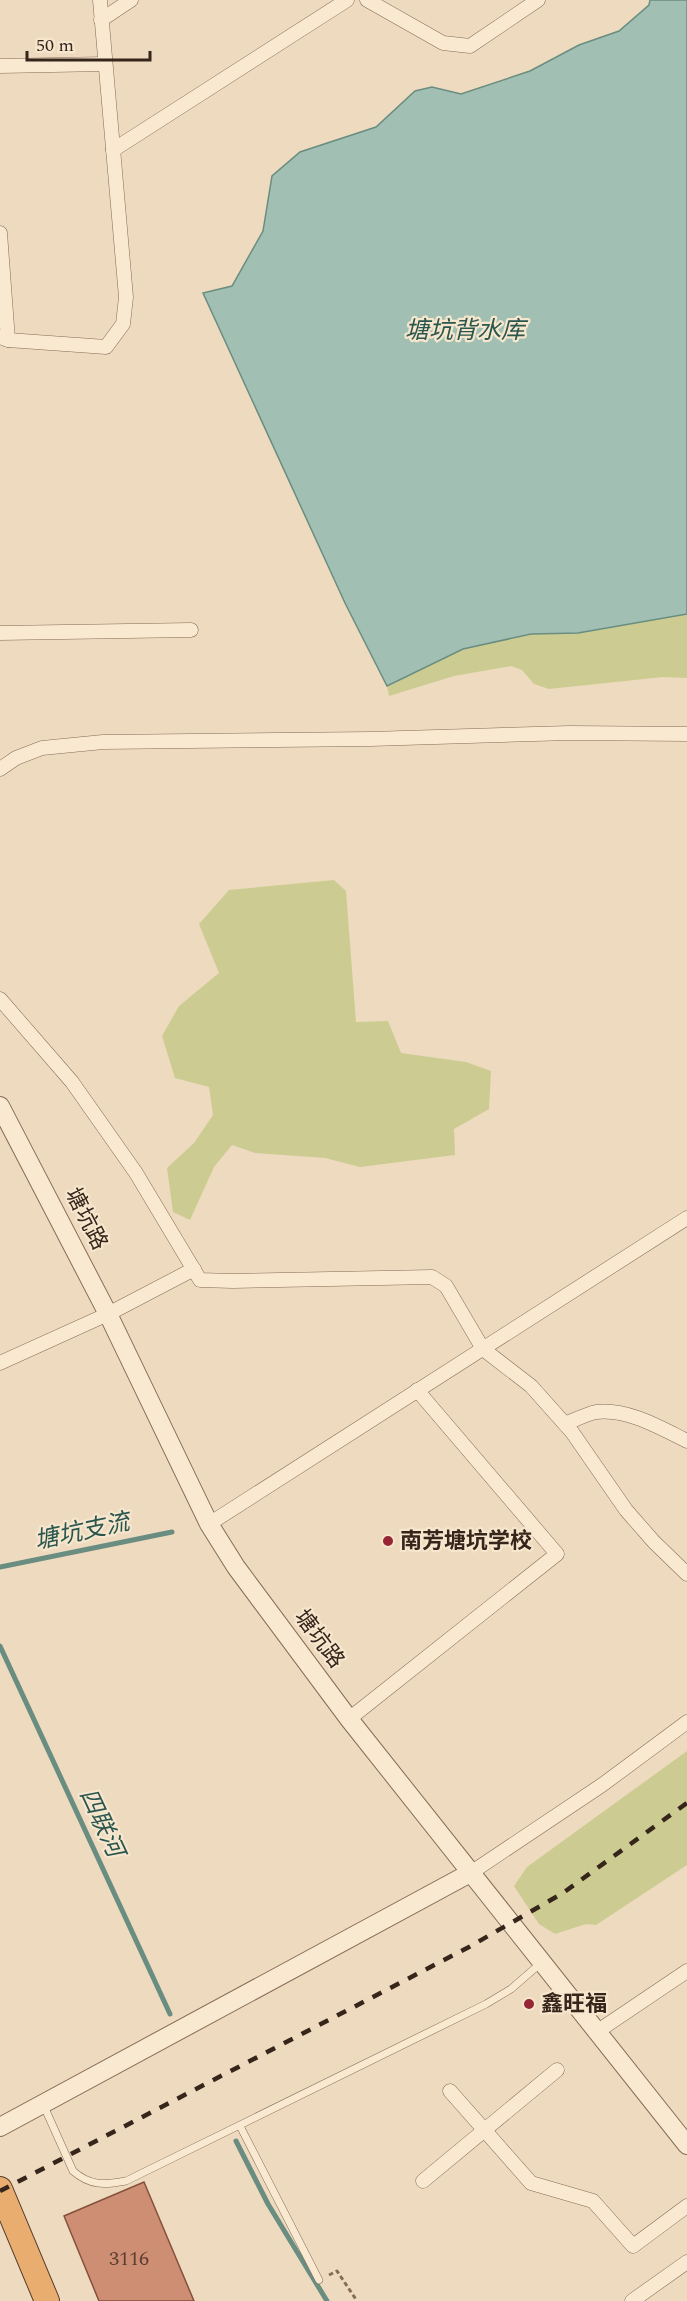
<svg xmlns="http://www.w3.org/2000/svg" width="687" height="2301" font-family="Spectral,'Noto Sans SC',serif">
	<rect width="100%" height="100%" fill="#eedabe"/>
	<g fill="#cccc92">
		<path d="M687,614V678L663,677L549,689L534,684L522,670L511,666L454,676L389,696L387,686L463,649L531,634L578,633Z"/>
		<path d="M334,880L346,891L356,1022L388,1021L401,1053L466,1062L491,1071L489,1109L454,1129L455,1155L360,1167L325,1158L255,1153L232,1145L214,1167L190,1220L173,1212L167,1168L194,1143L213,1115L209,1087L175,1078L162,1036L179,1006L219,973L199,924L229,890Z"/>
		<path d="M687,1751V1865L596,1925L586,1924L555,1934L539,1924L514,1886L527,1867Z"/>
	</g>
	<path fill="#a1c0b3" stroke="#698d80" stroke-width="1.5" d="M650,0H687V614L578,633L531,634L463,649L387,686L345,603L203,293L232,286L263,231L272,176L300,152L376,127L415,91L432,87L461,94L530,71L579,45L619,31L649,5Z"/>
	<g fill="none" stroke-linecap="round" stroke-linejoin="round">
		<g stroke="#698d80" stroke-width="5">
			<path d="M0,1567L172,1532"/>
			<path d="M0,1646L170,2014"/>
			<path d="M236,2141L268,2204L327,2301"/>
		</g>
	</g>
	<path fill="#cd8e73" stroke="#86513c" stroke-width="1.5" d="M144,2182L194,2301H99L64,2216Z"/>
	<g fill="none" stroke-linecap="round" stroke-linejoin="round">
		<defs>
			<g id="service">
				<path d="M43,2104L73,2171C90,2186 105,2185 126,2181L486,2004L511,1989L541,1963"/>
				<path d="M240,2126L319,2280"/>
			</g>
			<g id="minor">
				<path d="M367,0L443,43L470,46L538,0"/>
				<path d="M101,20L131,0"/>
				<path d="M0,66L105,64"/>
				<path d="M113,150L347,0"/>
				<path d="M0,233L8,340"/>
				<path d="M0,337L8,340L106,347L123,324L126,297L100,0"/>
				<path d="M0,633L191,630"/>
				<path d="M0,769L16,758L42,748L103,742L370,739L570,733L687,734"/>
				<path d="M0,999L72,1082L136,1173L200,1280L233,1281L432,1277L446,1286L483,1349L531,1386L572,1432L626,1510L654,1542L687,1574"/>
				<path d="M0,1363L108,1314L194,1269"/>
				<path d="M565,1424C575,1420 586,1414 596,1412C627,1408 661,1428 687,1441"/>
				<path d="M209,1524L687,1218"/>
				<path d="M349,1719L557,1554L417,1390"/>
				<path d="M472,1872L602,1785L687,1722"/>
				<path d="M598,2031L687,1971"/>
				<path d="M450,2091L531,2183L593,2201L633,2246L687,2206"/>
				<path d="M423,2181L557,2070"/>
				<path d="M632,2301L687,2262"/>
			</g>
			<g id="tertiary">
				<path d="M0,1106L108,1314L209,1524L236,1567L349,1719L687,2145"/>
				<path d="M0,2127L472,1872"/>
			</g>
			<path id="trunk" d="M0,2189L47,2301"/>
		</defs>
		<use href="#service" stroke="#876b56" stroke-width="8"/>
		<use href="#minor" stroke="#876b56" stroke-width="15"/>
		<use href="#tertiary" stroke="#876b56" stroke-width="20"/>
		<use href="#trunk" stroke="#543a2b" stroke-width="26"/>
		<path stroke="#876b56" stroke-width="3" stroke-dasharray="4.5 3" stroke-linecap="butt" d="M329,2275L337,2271L357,2301"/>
		<use href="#service" stroke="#f9e9d1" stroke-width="7"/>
		<use href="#minor" stroke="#f9e9d1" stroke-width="14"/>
		<use href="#tertiary" stroke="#f9e9d1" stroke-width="18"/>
		<use href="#trunk" stroke="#eaad70" stroke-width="24"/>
		<path stroke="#36251b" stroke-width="4.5" stroke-dasharray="10 10" stroke-linecap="butt" d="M0,2191L469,1947L563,1893L687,1803"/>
	</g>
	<g fill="#962633" stroke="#f6e6cd" stroke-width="2">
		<circle cx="388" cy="1541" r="6"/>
		<circle cx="529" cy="2004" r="6"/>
	</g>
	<g text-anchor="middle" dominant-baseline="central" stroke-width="4.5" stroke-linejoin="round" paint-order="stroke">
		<g font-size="20" fill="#5c3f31">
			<text x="129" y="2259">3116</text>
		</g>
		<g font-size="22" fill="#36251b" stroke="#f6e6cd">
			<text transform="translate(86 1219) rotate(63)">塘坑路</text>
			<text transform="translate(319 1639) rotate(53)">塘坑路</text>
		</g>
		<g font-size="22" font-weight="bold" fill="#36251b" stroke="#f6e6cd" text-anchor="start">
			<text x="400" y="1541">南芳塘坑学校</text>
			<text x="541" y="2004">鑫旺福</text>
		</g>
		<g font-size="24" font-style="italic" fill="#2a564e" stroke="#f6e6cd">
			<text x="465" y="331">塘坑背水库</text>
			<text transform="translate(82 1532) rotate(-12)">塘坑支流</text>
			<text transform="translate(101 1823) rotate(65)">四联河</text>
		</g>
	</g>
	<path d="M27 51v9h123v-9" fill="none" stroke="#36251b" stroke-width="3"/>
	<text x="36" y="51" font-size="18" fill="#36251b" stroke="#f6e6cd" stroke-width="4.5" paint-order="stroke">50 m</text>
</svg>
